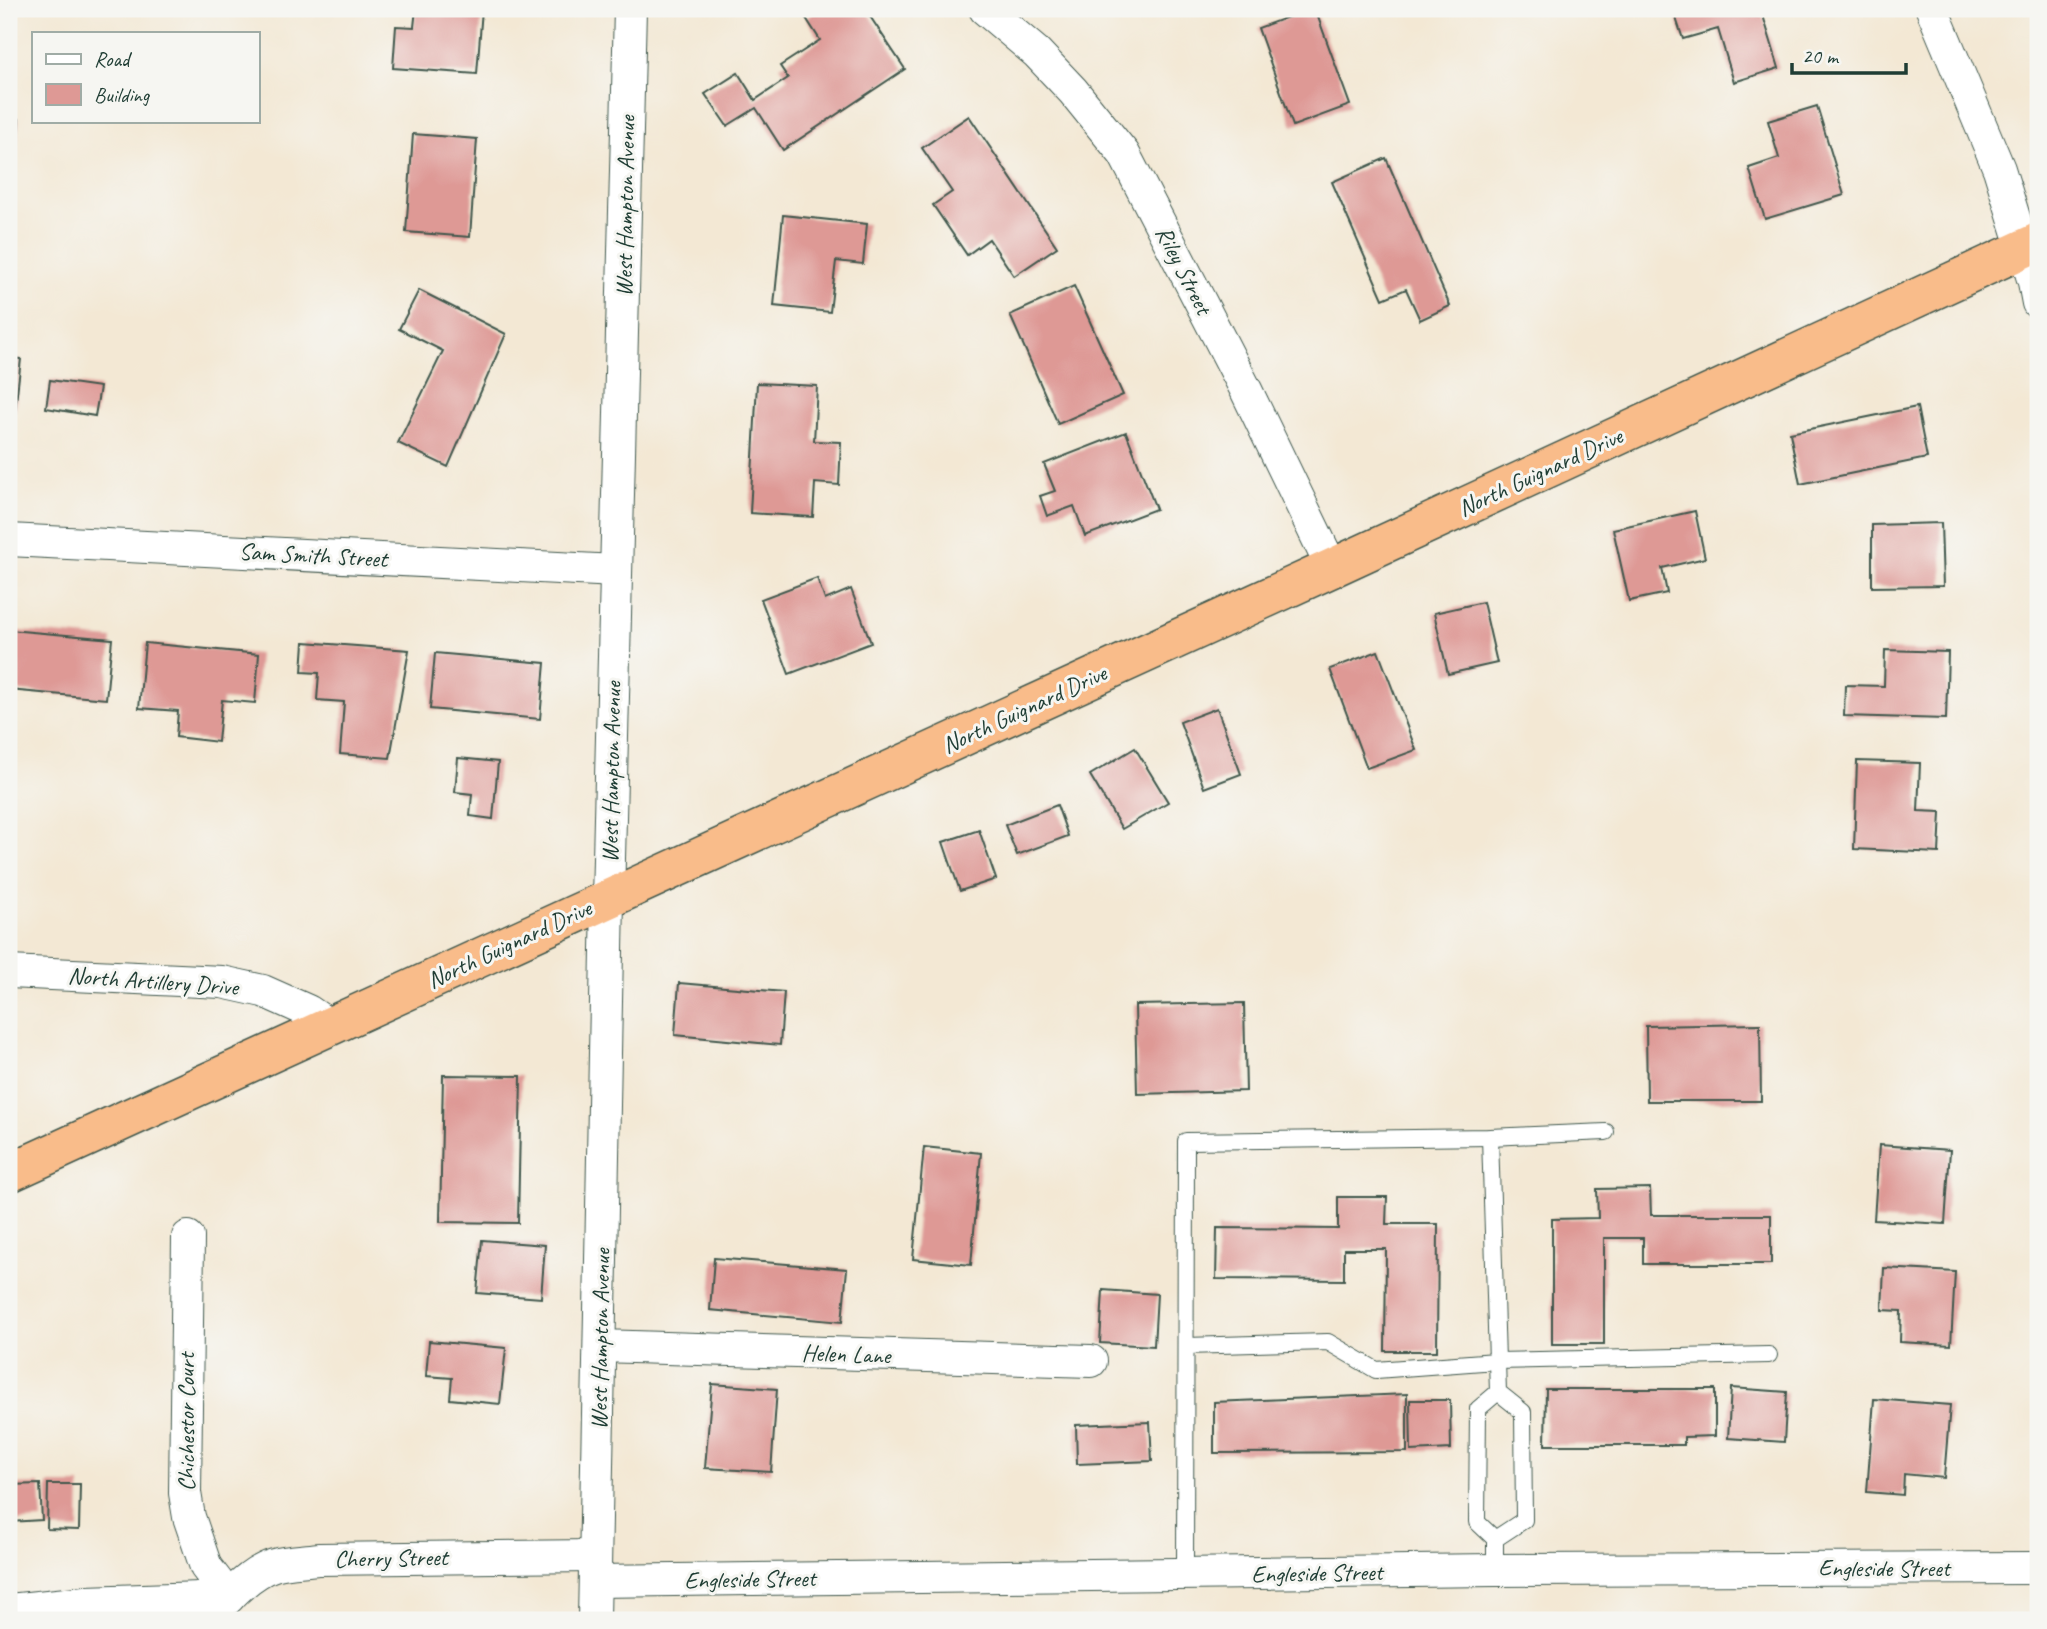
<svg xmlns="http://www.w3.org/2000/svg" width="2047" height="1629" font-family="Caveat,sans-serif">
	<rect width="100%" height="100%" fill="#f6f6f2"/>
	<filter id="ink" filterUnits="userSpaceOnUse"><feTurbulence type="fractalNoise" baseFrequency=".0143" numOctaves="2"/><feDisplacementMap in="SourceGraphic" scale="14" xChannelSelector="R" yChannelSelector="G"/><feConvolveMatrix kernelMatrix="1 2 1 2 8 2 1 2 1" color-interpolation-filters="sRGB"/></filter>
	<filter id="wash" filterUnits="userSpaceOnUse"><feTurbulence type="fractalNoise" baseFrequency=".00686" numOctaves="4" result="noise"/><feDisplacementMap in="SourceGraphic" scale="28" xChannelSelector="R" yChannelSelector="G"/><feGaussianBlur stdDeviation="1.57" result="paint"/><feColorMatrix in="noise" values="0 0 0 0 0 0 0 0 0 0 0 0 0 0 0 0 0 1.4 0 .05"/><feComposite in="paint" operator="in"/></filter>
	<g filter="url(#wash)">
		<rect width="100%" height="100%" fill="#f3e8d4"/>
		<g id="blocks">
			<g fill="#de9995">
				<path d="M416,9H482L477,74L393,68L396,26L414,27Z"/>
				<path d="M820,9H865L905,69L783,150L756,108L727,126L705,94L738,73L755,100L788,78L780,66L820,40L806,18Z"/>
				<path d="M1310,9H1315L1350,105L1293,126L1258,28Z"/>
				<path d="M1673,9H1761L1779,68L1734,82L1718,29L1683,39Z"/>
				<path d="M1817,106L1844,195L1765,219L1749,168L1779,158L1768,121Z"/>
				<path d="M969,116L1057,247L1014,276L989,239L967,255L933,205L952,192L922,148Z"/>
				<path d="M9,118L19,119L12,204H9Z"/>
				<path d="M413,134L477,139L470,237L406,232Z"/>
				<path d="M1386,158L1450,306L1420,320L1406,289L1383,299L1332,182Z"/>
				<path d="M783,215L867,224L863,264L836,261L830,312L774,306Z"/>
				<path d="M1074,286L1123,395L1058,424L1010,315Z"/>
				<path d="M419,290L506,334L448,467L398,443L443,351L399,329Z"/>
				<path d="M9,358L21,359L15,411H9Z"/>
				<path d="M50,380L100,387L95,416L46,408Z"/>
				<path d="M757,383L817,386L814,441L841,442L839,485L815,483L813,517L750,513Z"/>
				<path d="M1917,407L1927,458L1800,484L1790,433Z"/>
				<path d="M1126,432L1156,509L1085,536L1074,506L1047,516L1040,496L1055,491L1044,464Z"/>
				<path d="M1695,511L1705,558L1662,568L1667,593L1629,601L1613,529Z"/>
				<path d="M1941,523L1943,586L1872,587V525Z"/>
				<path d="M817,578L825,600L851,589L871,643L789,674L761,599Z"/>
				<path d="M1483,602L1497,663L1448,674L1434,613Z"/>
				<path d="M9,630L112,639L106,699L9,690Z"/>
				<path d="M304,642L409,650L390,758L340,754L344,702L317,700L319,673L302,672Z"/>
				<path d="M145,643L259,654L255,703L222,700L218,742L176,737L178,711L139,708Z"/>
				<path d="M1885,650L1948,652L1946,719L1844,716L1845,685L1884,686Z"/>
				<path d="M1378,651L1416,750L1367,768L1330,669Z"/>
				<path d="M435,653L545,663L540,719L430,709Z"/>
				<path d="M1217,708L1241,774L1204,788L1180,722Z"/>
				<path d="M1135,748L1168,802L1122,829L1090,775Z"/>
				<path d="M458,758L498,762L493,819L470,816L472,794L455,792Z"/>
				<path d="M1857,761L1920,763L1918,811L1941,812L1939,853L1854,849Z"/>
				<path d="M1057,805L1068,836L1017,855L1005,825Z"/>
				<path d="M979,830L996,879L960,891L943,842Z"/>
				<path d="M679,983L784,992L780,1045L675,1035Z"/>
				<path d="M1244,1003L1246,1091L1137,1094L1135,1005Z"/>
				<path d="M1760,1024L1761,1101H1647L1646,1026Z"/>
				<path d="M443,1075L521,1076L518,1223L440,1222Z"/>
				<path d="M1879,1145L1950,1150L1945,1224L1874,1220Z"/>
				<path d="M924,1147L981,1153L971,1265L913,1259Z"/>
				<path d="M1650,1188L1651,1215H1771V1264H1643V1238H1604V1344H1552V1219L1598,1218L1597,1189Z"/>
				<path d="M1338,1197H1387L1386,1224H1438L1437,1351H1385L1386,1249H1344V1280L1216,1279L1217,1228L1338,1229Z"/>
				<path d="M482,1240L545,1245L541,1298L477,1293Z"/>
				<path d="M714,1258L847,1269L842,1322L710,1310Z"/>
				<path d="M1884,1268L1955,1272L1951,1345L1900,1342L1901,1311L1882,1310Z"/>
				<path d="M1103,1290L1157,1294L1154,1346L1100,1343Z"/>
				<path d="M429,1341L506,1348L500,1404L450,1399L452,1378L426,1376Z"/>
				<path d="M712,1384L777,1389L771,1472L705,1468Z"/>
				<path d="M1731,1388L1787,1392L1784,1442L1728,1438Z"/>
				<path d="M1546,1389H1715V1436L1684,1437V1445H1545Z"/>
				<path d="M1407,1394V1452L1214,1453V1402Z"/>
				<path d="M1874,1399L1950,1405L1944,1478L1904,1474L1903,1495L1867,1492Z"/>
				<path d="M1410,1400H1450L1451,1449L1411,1451Z"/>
				<path d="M1150,1422L1152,1461L1077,1464L1076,1425Z"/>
				<path d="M40,1484L42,1520L9,1522V1485Z"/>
				<path d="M48,1484H80L79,1530L47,1529Z"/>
			</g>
		</g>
	</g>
	<g filter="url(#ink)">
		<use href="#blocks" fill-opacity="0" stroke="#3f574c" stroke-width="2"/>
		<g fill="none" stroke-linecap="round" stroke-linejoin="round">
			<defs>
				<g id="service">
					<path d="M1490,1137L1498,1392L1523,1412L1524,1520L1495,1539"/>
					<path d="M1186,1346L1328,1342L1376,1370L1496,1361L1769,1355"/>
					<path d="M1495,1570V1539L1477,1522L1478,1409L1498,1392"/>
					<path d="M1185,1576L1186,1141L1490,1137L1606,1132"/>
				</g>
				<g id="minor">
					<path d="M985,9L1037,53L1073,91L1124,154L1246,390L1332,568"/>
					<path d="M1932,9L1999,169L2034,282L2038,303"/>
					<path d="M9,540L616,571"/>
					<path d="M9,972L222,982L263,991L308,1011L330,1026"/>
					<path d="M188,1237L185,1493L189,1517L206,1567L229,1597"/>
					<path d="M600,1346L1091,1361"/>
					<path d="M595,1581L1495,1570L2038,1568"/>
					<path d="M9,1610L86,1602L229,1597"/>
					<path d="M207,1620C225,1601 248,1573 274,1565C287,1561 304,1561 318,1559L595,1556"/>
					<path d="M594,1620L608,899L630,9"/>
				</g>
				<path id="trunk" d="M9,1173L1332,568L2038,242"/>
			</defs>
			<use href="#service" stroke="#3f574c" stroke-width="18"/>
			<use href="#minor" stroke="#3f574c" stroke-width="34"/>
			<use href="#trunk" stroke="#3f574c" stroke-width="41"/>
			<use href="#service" stroke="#fff" stroke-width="16"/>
			<use href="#minor" stroke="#fff" stroke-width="32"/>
			<use href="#trunk" stroke="#f9bc8a" stroke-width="38"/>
		</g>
	</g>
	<g text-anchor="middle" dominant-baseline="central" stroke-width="6" stroke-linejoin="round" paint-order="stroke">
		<g font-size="24" fill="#1f3d34" stroke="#f6f6f2">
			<text transform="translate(625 206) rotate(-89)">West Hampton Avenue</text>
			<text transform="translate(1184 270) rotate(63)">Riley Street</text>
			<text transform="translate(1540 472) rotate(-25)">North Guignard Drive</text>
			<text transform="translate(313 555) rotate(3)">Sam Smith Street</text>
			<text transform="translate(1024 709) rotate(-25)">North Guignard Drive</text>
			<text transform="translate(611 772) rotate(-89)">West Hampton Avenue</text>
			<text transform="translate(509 944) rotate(-25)">North Guignard Drive</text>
			<text transform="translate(153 981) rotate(4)">North Artillery Drive</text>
			<text transform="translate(600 1339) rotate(-89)">West Hampton Avenue</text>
			<text transform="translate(846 1354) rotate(2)">Helen Lane</text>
			<text transform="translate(186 1422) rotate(-90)">Chichestor Court</text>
			<text transform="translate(391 1558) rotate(-1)">Cherry Street</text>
			<text x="1884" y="1568">Engleside Street</text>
			<text transform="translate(1317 1573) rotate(-1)">Engleside Street</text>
			<text transform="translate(750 1579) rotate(-1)">Engleside Street</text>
		</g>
	</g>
	<rect width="2047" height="1629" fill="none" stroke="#f6f6f2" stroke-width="35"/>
	<rect x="32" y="32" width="228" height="91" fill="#f6f6f2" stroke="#a0aca6" stroke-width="2"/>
	<rect x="46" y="54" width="35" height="10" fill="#ffffff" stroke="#a0aca6" stroke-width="2"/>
	<text x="94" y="66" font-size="21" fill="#1f3d34">Road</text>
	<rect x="46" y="84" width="35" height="21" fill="#de9995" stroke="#a0aca6" stroke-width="2"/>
	<text x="94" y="102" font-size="21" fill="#1f3d34">Building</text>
	<path d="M1792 63v10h114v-10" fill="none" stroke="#1f3d34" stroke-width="3.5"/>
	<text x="1802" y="63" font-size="21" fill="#1f3d34" stroke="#f6f6f2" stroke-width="5" paint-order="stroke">20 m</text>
</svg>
